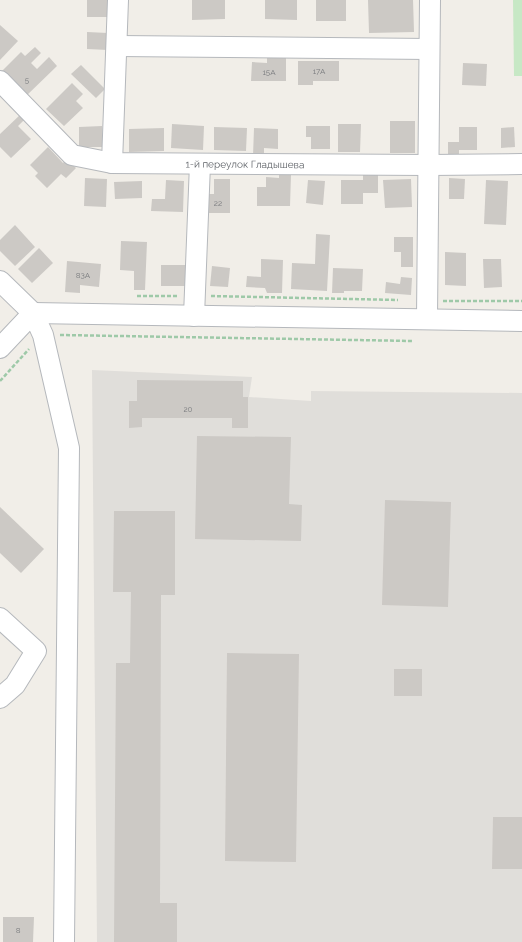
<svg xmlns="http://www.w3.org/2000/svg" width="522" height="942" font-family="Raleway,sans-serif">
	<rect width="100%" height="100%" fill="#f1eee8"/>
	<path fill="#e0deda" d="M92,370L252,377L249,397L311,401V391L522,393V942H97Z"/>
	<path fill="#c7e8c5" d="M513,0H522V76H514Z"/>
	<g fill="#ccc9c5">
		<rect x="87" y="0" width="21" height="17"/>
		<path d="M192,0H225V19L192,20Z"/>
		<path d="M265,0H297V20L265,19Z"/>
		<rect x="316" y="0" width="30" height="21"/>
		<path d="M368,0H413L414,32L369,33Z"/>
		<path d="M0,25L18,41L0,60Z"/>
		<path d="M87,32L108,33V50L87,49Z"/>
		<path d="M35,47L41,53L31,63L37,69L49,57L57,66L24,98L21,90L2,71L21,52L25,56Z"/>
		<path d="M267,52L286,53V81H251L252,62L267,63Z"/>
		<path d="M298,61H339V81H313V85H298Z"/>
		<path d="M463,63L487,64L486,86L462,85Z"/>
		<path d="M81,65L105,89L96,98L71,74Z"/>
		<path d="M72,83L83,94L76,101L83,108L64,126L46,109Z"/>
		<path d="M21,114L25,119L18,126L31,139L11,158L0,147V134Z"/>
		<rect x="390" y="121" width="25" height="32"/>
		<path d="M172,124L204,126L203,150L171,148Z"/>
		<path d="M338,124H361L360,152H338Z"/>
		<path d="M102,126V147H79V127Z"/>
		<path d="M306,126H330V149H311V137H306Z"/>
		<path d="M214,127L247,128L246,151L214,150Z"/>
		<path d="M459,127H477V150H459V156H448V142H459Z"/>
		<path d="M514,127L515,147L501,148V128Z"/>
		<path d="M164,128V151L129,152V129Z"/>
		<path d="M254,128L278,129V149L264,148V156H253Z"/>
		<path d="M48,147L63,163L67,159L76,168L66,178L61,174L47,188L35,176L38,173L30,165Z"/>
		<path d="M279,174H291L290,206H257V187H266V177L279,178Z"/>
		<path d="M363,175H378V193H363V204H341V180H363Z"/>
		<path d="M85,178L107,179L106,207L84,206Z"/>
		<path d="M449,178L465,179L464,199H449Z"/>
		<path d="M214,179H230V213H205L206,194H214Z"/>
		<path d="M411,179L412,207L385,208L383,180Z"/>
		<path d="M166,180L184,181L183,212L151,211L152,199H165Z"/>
		<path d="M308,180L325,181L323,205L306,203Z"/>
		<path d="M486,180L508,181L506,225L484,224Z"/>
		<path d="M142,181V198L115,199L114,182Z"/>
		<path d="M15,225L35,247L15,266L0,251V240Z"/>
		<path d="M316,234L330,235L327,291L291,289L292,263L315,264Z"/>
		<path d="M394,237H413V267H401V252H394Z"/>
		<path d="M121,241L147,242L145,290H134V271L120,270Z"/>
		<path d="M39,248L53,263L32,283L18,269Z"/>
		<path d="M445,252L466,253V286L445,285Z"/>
		<path d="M261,259L283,260L282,293H267L265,288L246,287L247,276L261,277Z"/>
		<path d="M483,259H501L502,287L484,288Z"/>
		<path d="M67,261L101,264L99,287L80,285V293L65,292Z"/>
		<rect x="161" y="265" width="29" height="21"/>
		<path d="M212,266L230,268L228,287L210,286Z"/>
		<path d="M333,268L363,269L362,291H344V293H332Z"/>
		<path d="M401,277L412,278L411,295L385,293L386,282L400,284Z"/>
		<path d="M137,380L243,381V397H248V428H232V418H142V427L129,428V401H137Z"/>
		<path d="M197,436L291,437L289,504L302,505L301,541L195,539Z"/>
		<path d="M385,500L451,502L448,607L382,605Z"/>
		<path d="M0,507L44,549L21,573L0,553Z"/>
		<path d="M114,511H175V595H161L160,903H177V942H114L116,663H130L131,592H113Z"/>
		<path d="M227,653L299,654L296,862L225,861Z"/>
		<rect x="394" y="669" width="28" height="27"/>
		<path d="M493,817H522V869H492Z"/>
		<path d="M3,917H34L33,942H3Z"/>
	</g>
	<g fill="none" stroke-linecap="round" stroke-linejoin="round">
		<defs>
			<g id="minor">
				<path d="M118,46L429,49"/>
				<path id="s1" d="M0,81L72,155L112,163L429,165L522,164"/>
				<path d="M112,163L118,0"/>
				<path d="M0,281L33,313L43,335L69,448L64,942"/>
				<path d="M33,313L522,321"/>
				<path d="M194,316L200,164"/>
				<path d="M427,318L430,0"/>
				<path d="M0,348L33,313"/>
				<path d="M0,618L36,651L15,685L0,698"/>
			</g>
		</defs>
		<use href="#minor" stroke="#b5b8bc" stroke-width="22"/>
		<g stroke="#9ec9a8" stroke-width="2.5" stroke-dasharray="4 2" stroke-linecap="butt">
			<path d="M137,296H178"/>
			<path d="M211,296L398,300"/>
			<path d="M443,301H522"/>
			<path d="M60,335L413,341"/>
			<path d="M0,381L29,349"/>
		</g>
		<use href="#minor" stroke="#fff" stroke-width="20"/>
	</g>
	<g text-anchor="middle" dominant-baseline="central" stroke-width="3" stroke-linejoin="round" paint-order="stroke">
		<g font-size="8" fill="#7a7c7f">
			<text x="319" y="71">17А</text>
			<text x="269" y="72">15А</text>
			<text x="27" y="80">5</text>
			<text x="218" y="203">22</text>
			<text x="83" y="275">83А</text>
			<text x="188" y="409">20</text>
			<text x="18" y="930">8</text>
		</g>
		<g font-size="10" fill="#5f6368" stroke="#fff">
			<text stroke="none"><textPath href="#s1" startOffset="277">1-й переулок Гладышева</textPath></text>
		</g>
	</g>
</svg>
